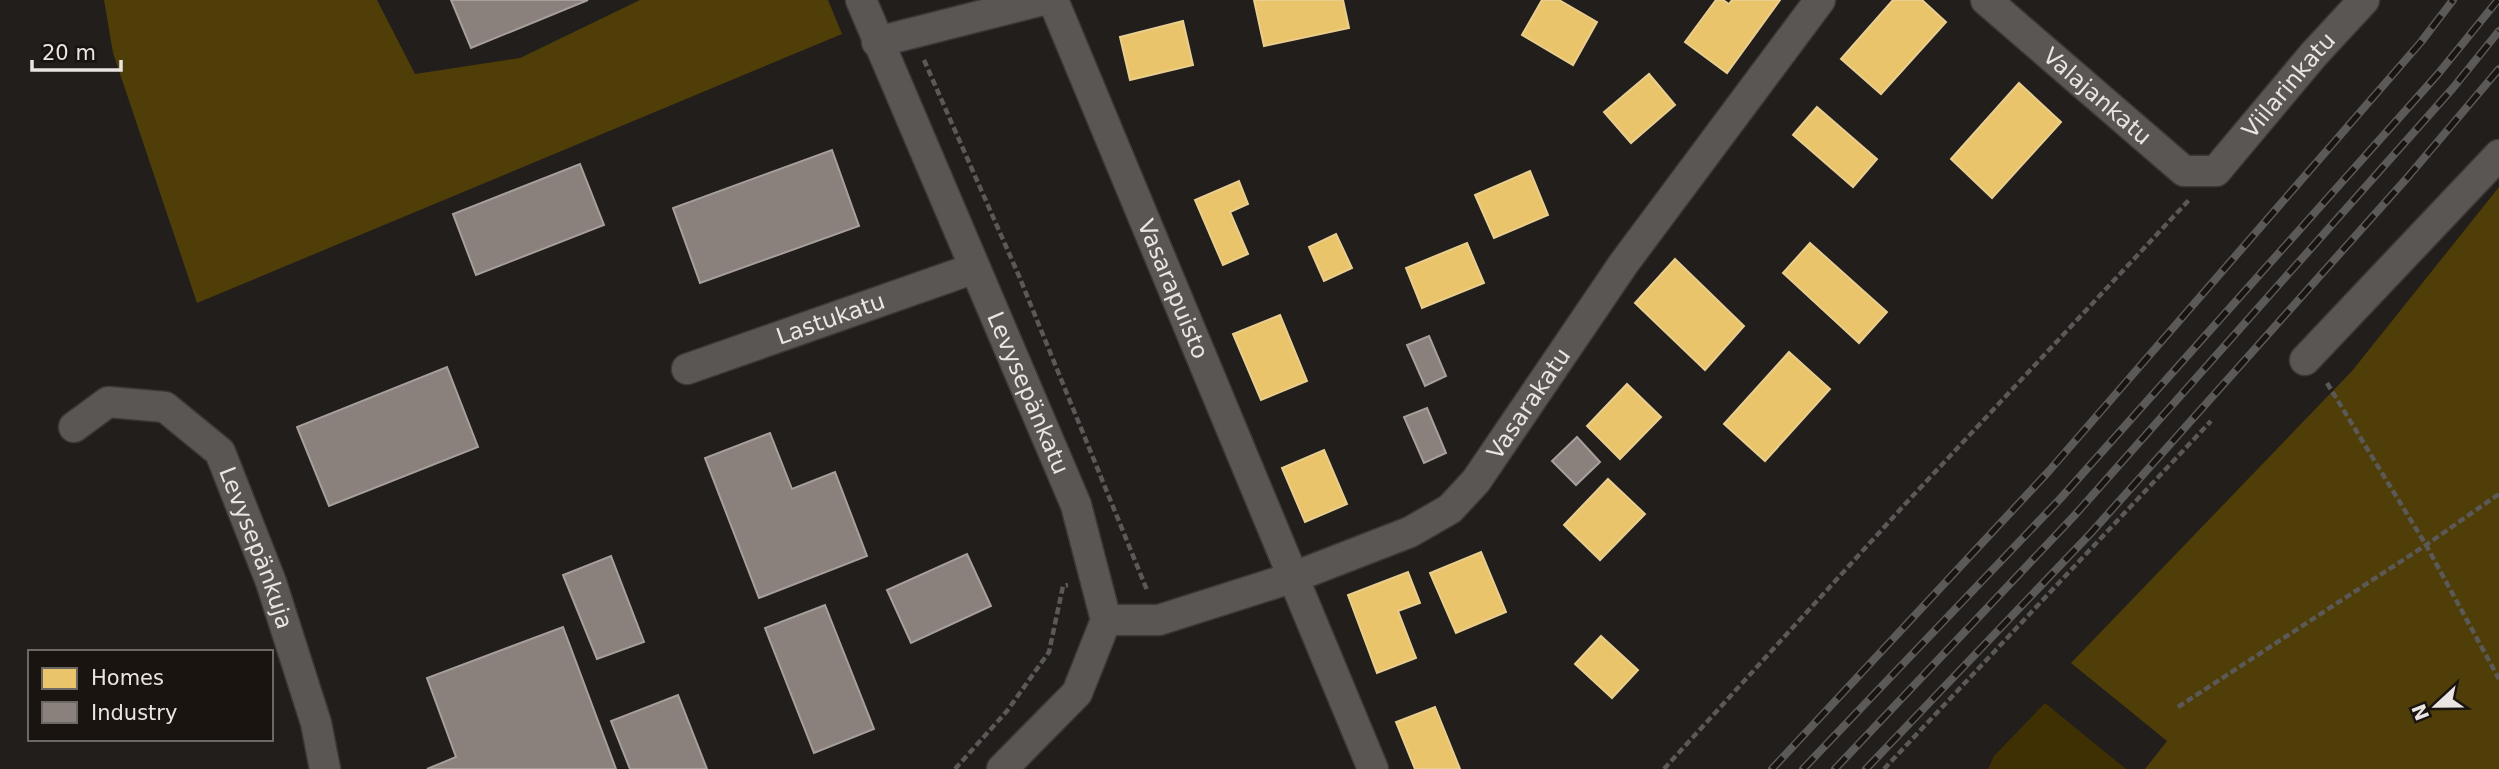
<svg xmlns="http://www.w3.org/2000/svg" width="2499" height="769" font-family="'DejaVu Sans',sans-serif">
	<rect width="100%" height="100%" fill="#211e1c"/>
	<path fill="#3f3004" d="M2045,703L2126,769H1988L1994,756Z"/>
	<g fill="#4f3e08">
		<path d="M104,0H377L415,74L520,58L640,0H828L842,34L197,303L113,53Z"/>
		<path d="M2499,187V769H2145L2167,741L2071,663L2352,371Z"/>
	</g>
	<g fill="#e9c46a" stroke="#e9ce8e" stroke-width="2">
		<path d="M1254,0H1343L1349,28L1264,46Z"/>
		<path d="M1542,0H1559L1597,22L1573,65L1522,35Z"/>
		<path d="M1716,0H1723L1729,4L1732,0H1780L1727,73L1685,42Z"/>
		<path d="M1893,0H1922L1946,22L1881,94L1841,59Z"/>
		<path d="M1183,21L1193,65L1130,80L1120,37Z"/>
		<path d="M1649,74L1675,105L1631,143L1604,112Z"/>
		<path d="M2019,83L2061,122L1992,198L1951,159Z"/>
		<path d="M1817,107L1877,159L1853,187L1793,135Z"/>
		<path d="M1530,171L1548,215L1494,238L1475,195Z"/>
		<path d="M1239,181L1248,204L1230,212L1248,254L1223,265L1195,200Z"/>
		<path d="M1336,234L1352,268L1324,281L1309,247Z"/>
		<path d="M1467,243L1484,283L1422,308L1406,268Z"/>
		<path d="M1810,243L1887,312L1859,343L1783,273Z"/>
		<path d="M1675,259L1744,326L1705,370L1635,303Z"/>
		<path d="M1280,315L1307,381L1261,400L1233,334Z"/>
		<path d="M1789,352L1830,389L1765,461L1724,424Z"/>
		<path d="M1627,384L1661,417L1620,459L1587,426Z"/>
		<path d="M1324,450L1347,504L1305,522L1282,468Z"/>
		<path d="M1608,479L1645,514L1600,560L1564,525Z"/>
		<path d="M1481,552L1506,612L1456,633L1430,573Z"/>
		<path d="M1408,572L1420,603L1398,611L1416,658L1377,673L1348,595Z"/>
		<path d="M1601,636L1638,670L1612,698L1575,664Z"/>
		<path d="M1435,707L1460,769H1415L1396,722Z"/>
	</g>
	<g fill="#8a817c" stroke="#a79f9b" stroke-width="2">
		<path d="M451,0H588L471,48Z"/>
		<path d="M832,150L859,226L700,283L673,208Z"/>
		<path d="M580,164L604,225L476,275L453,214Z"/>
		<path d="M1429,336L1446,376L1425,386L1407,345Z"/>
		<path d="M447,367L478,447L329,506L297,427Z"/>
		<path d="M1427,408L1446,453L1424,463L1404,417Z"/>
		<path d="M770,433L792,489L835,472L867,556L759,598L705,458Z"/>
		<path d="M1577,437L1600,462L1576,485L1552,461Z"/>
		<path d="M967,554L991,606L911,643L887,590Z"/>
		<path d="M611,556L644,642L597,659L563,575Z"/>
		<path d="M825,605L874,729L814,753L765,628Z"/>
		<path d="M563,627L616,769H427L456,757L427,678Z"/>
		<path d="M678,695L707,769H630L611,721Z"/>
	</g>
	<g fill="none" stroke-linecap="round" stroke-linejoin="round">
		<defs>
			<g id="minor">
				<path id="s1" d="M861,0L1076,505L1106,620L1077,693L1002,769"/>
				<path id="s2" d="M1053,0L1373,769"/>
				<path id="s3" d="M1986,0L2184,171H2216L2314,54L2364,0"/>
				<path d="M877,42L1043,0"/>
				<path d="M2305,360L2499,155"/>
				<path id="s4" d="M687,369L975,268"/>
				<path id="s5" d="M74,427L108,402L165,407L220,452L271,582L316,723L325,769"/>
				<path id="s6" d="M1106,620H1159L1294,577L1410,532L1450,509L1476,481L1624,263L1820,0"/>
			</g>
		</defs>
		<use href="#minor" stroke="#3b3837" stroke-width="33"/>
		<g stroke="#5b5958" stroke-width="4.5" stroke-dasharray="7 3.5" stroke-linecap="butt">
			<path d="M924,60L1019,276L1147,590"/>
			<path d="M2327,383L2426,545L2499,679"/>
			<path d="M2178,707L2426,545L2499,494"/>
			<path d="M955,769L1007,711L1049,652L1063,586L1068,585"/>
			<path d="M1664,769L1908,501L2189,200"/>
			<path d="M1884,769L2211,421"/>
		</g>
		<use href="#minor" stroke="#595654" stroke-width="30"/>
		<defs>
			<g id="rail">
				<path d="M1772,769L2049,471L2421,42L2453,0"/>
				<path d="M1803,769L2060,499L2438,74L2498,0"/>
				<path d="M1835,769L2074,516L2453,88L2499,31"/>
				<path d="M1866,769L2091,533L2407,178L2499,69"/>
			</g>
		</defs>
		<use href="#rail" stroke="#5c5a58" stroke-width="8"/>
		<use href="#rail" stroke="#1a1410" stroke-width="5" stroke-dasharray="16" stroke-linecap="butt"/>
	</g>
	<g text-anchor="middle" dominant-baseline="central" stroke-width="7" stroke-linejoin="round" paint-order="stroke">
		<g font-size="23" fill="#eae5e2" stroke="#1a1410">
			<text stroke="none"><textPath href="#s3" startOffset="406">Viilarinkatu</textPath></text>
			<text stroke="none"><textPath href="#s3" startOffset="147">Valajankatu</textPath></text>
			<text stroke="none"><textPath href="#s2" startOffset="313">Vasarapuisto</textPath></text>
			<text stroke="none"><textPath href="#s4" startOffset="152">Lastukatu</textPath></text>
			<text stroke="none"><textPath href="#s1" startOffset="427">Levysepänkatu</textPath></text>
			<text stroke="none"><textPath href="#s6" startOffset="497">Vasarakatu</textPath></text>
			<text stroke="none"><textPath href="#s5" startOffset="273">Levysepänkuja</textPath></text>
		</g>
	</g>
	<rect x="28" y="650" width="245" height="91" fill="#1a1410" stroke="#6d6864" stroke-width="2"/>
	<rect x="42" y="668" width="35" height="21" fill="#e9c46a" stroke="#6d6864" stroke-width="2"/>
	<text x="91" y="685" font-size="21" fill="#eae5e2">Homes</text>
	<rect x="42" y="702" width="35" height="21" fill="#8a817c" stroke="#6d6864" stroke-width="2"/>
	<text x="91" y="720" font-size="21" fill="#eae5e2">Industry</text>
	<g transform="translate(2436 706) rotate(248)" stroke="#1a1410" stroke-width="5" paint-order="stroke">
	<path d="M0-5L12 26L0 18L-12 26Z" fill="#eae5e2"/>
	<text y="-10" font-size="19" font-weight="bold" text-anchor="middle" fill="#eae5e2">N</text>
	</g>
	<path d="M32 60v10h89v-10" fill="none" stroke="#eae5e2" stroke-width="3.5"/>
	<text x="42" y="60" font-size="21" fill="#eae5e2" stroke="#1a1410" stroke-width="5" paint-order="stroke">20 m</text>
</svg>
